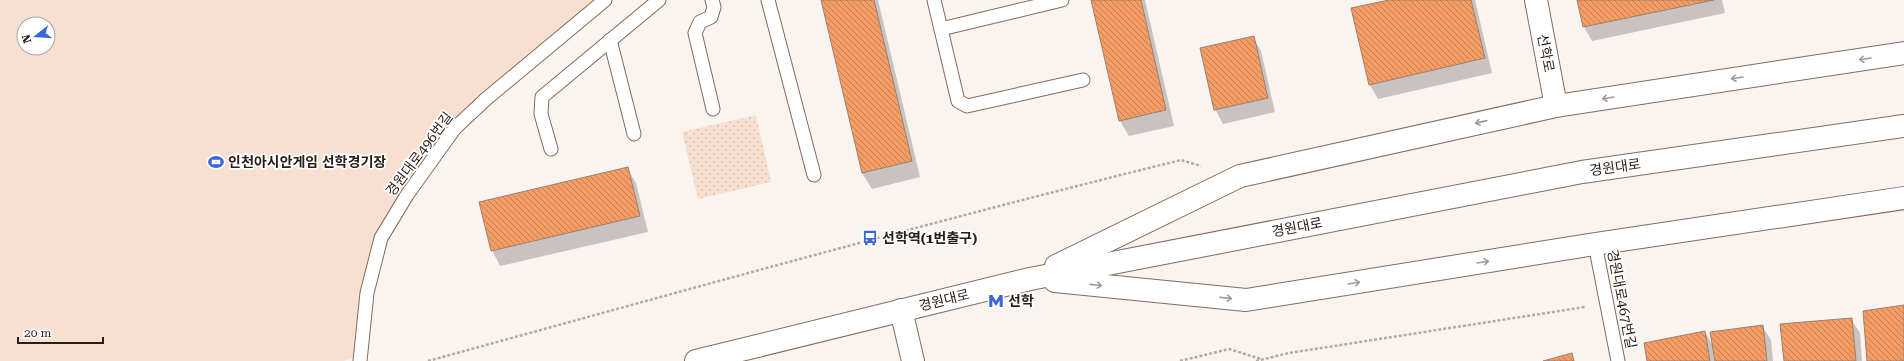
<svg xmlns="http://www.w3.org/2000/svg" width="1904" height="361" font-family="'Roboto Serif','Noto Sans KR',serif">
	<defs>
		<pattern id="green-dots" width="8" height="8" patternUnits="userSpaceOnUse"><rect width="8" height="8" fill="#f8e0d1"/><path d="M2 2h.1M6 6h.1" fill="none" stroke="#d5c0b3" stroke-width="1.8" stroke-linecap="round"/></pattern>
		<pattern id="building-back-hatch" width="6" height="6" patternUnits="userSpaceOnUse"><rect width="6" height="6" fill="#f39d64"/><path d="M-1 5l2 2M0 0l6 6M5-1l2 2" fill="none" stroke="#c57f51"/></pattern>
	</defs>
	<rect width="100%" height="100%" fill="#faf4f0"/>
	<path fill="url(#green-dots)" d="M756,115L771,182L698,199L682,132Z"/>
	<path fill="#f8e0d1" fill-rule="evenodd" d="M0,0H609L455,128L381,238L361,355L344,361H0ZM24,24H48V48H24Z"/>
	<g fill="#0003">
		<path d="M822,0H878L920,177L872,189L862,173Z"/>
		<path d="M1092,0H1145L1174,126L1129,136L1120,121Z"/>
		<path d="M1393,0H1475L1492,73L1378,99L1370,85L1352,9Z"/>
		<path d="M1578,0H1722L1725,13L1592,41L1584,27Z"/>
		<path d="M1253,37L1261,51L1275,112L1223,124L1215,109Z"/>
		<path d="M627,168L636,183L648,232L500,266L492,250Z"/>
		<path d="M1851,319L1860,333L1862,361H1785Z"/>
		<path d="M1762,326L1771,340L1773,361H1648L1705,332L1714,348Z"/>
	</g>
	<g fill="url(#building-back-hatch)" stroke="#9d806e">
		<path d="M821,0H874L912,161L862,173Z"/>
		<path d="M1091,0H1141L1166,110L1119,121Z"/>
		<path d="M1389,0H1471L1485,58L1369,85L1351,8Z"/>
		<path d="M1577,0H1714L1583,27Z"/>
		<path d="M1254,36L1268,98L1214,110L1200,48Z"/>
		<path d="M628,167L640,216L491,251L479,202Z"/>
		<path d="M1904,305V361H1867L1863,311Z"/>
		<path d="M1852,318L1856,361H1784L1780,324Z"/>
		<path d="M1763,325L1767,361H1715L1710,332Z"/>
		<path d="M1705,331L1710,361H1647L1644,343Z"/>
		<path d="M1572,353L1574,361H1543Z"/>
	</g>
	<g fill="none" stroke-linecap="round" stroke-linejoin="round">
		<defs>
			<g id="lane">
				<path d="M712,0L714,7L711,17L700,22L695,33L713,109"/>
				<path d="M768,0L814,175"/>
				<path d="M934,0L958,101L967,106L1083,80"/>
				<path d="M941,29L1062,0"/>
				<path d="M610,40L634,134"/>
				<path d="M551,149L541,114L542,97L659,0"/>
				<path d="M1595,244L1618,361"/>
				<path d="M360,361L367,293L381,238L407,195L455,128L486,99L605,0"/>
			</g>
			<path id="street" d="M901,310L913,361"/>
			<g id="secondary">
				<path d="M1536,0L1556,106"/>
				<path d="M1056,266L1240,176L1556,106L1904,53"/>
				<path d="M1055,281L1246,300L1595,244L1904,198"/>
				<path d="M696,361L1030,279L1582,172L1904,126"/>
			</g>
		</defs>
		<use href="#lane" stroke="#866a59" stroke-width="15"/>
		<use href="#street" stroke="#866a59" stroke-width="24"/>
		<use href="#secondary" stroke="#866a59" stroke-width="24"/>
		<g stroke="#b2aaa5" stroke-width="2.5" stroke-dasharray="3 2" stroke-linecap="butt">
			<path d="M428,361C679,292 929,222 1181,160L1201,166"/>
			<path d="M1180,361L1229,349L1261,359"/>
			<path d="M1256,361L1289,353L1585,307"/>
		</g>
		<use href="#lane" stroke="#fff" stroke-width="13"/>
		<use href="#street" stroke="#fff" stroke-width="22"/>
		<use href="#secondary" stroke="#fff" stroke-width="22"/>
	</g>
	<defs><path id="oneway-shaft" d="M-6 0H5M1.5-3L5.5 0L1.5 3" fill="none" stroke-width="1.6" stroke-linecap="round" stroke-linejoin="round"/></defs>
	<g stroke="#9f9996">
		<use href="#oneway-shaft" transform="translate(1865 59) rotate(171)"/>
		<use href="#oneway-shaft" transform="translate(1737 78) rotate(171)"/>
		<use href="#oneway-shaft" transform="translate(1608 98) rotate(171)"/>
		<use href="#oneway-shaft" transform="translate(1481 122) rotate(167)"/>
		<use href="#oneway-shaft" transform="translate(1483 262) rotate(-9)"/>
		<use href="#oneway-shaft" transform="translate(1354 283) rotate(-9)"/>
		<use href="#oneway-shaft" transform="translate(1096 285) rotate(6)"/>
		<use href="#oneway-shaft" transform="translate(1226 298) rotate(6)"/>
	</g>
	<defs>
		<symbol id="stadium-bare" viewBox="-9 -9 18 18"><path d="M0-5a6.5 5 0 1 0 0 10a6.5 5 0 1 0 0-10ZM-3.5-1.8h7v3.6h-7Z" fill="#3c67d8" stroke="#fff" stroke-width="2.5" paint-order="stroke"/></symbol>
		<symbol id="bus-bare" viewBox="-9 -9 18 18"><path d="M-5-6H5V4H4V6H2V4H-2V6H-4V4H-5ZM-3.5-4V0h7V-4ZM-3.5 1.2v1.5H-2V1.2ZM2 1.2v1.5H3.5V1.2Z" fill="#3c67d8" stroke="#fff" stroke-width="2.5" paint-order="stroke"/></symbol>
		<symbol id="metro-bare" viewBox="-9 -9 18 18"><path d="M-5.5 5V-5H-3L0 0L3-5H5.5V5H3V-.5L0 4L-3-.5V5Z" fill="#3c67d8" stroke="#fff" stroke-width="2.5" paint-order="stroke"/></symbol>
	</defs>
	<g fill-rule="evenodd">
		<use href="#stadium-bare" x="205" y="151" width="22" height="22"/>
		<use href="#bus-bare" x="859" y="227" width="22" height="22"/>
		<use href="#metro-bare" x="985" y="290" width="22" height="22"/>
	</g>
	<g text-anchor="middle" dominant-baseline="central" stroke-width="3.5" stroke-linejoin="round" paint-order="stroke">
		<g font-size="14" fill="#291d16" stroke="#fff">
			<text transform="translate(1546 53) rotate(79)">선학로</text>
			<text transform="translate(419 154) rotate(-53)">경원대로496번길</text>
			<text transform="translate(1615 167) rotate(-8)">경원대로</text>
			<text transform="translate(1297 227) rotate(-11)">경원대로</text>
			<text transform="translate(1622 299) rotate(79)">경원대로467번길</text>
			<text transform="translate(944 300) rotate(-14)">경원대로</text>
		</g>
		<g font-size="14" font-weight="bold" fill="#291d16" stroke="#fff" text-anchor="start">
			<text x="228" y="162">인천아시안게임 선학경기장</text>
			<text x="882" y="238">선학역(1번출구)</text>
			<text x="1008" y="301">선학</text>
		</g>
	</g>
	<g transform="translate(36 36) rotate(253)"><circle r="19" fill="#ffffff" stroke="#a9a5a2"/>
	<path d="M0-3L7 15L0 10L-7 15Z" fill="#3c67d8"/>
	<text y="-6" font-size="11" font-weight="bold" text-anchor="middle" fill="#291d16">N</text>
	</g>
	<path d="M18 337v6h85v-6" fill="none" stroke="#291d16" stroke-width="2"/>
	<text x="24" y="337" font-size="12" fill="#291d16" stroke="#ffffff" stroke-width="3" paint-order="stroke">20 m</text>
</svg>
